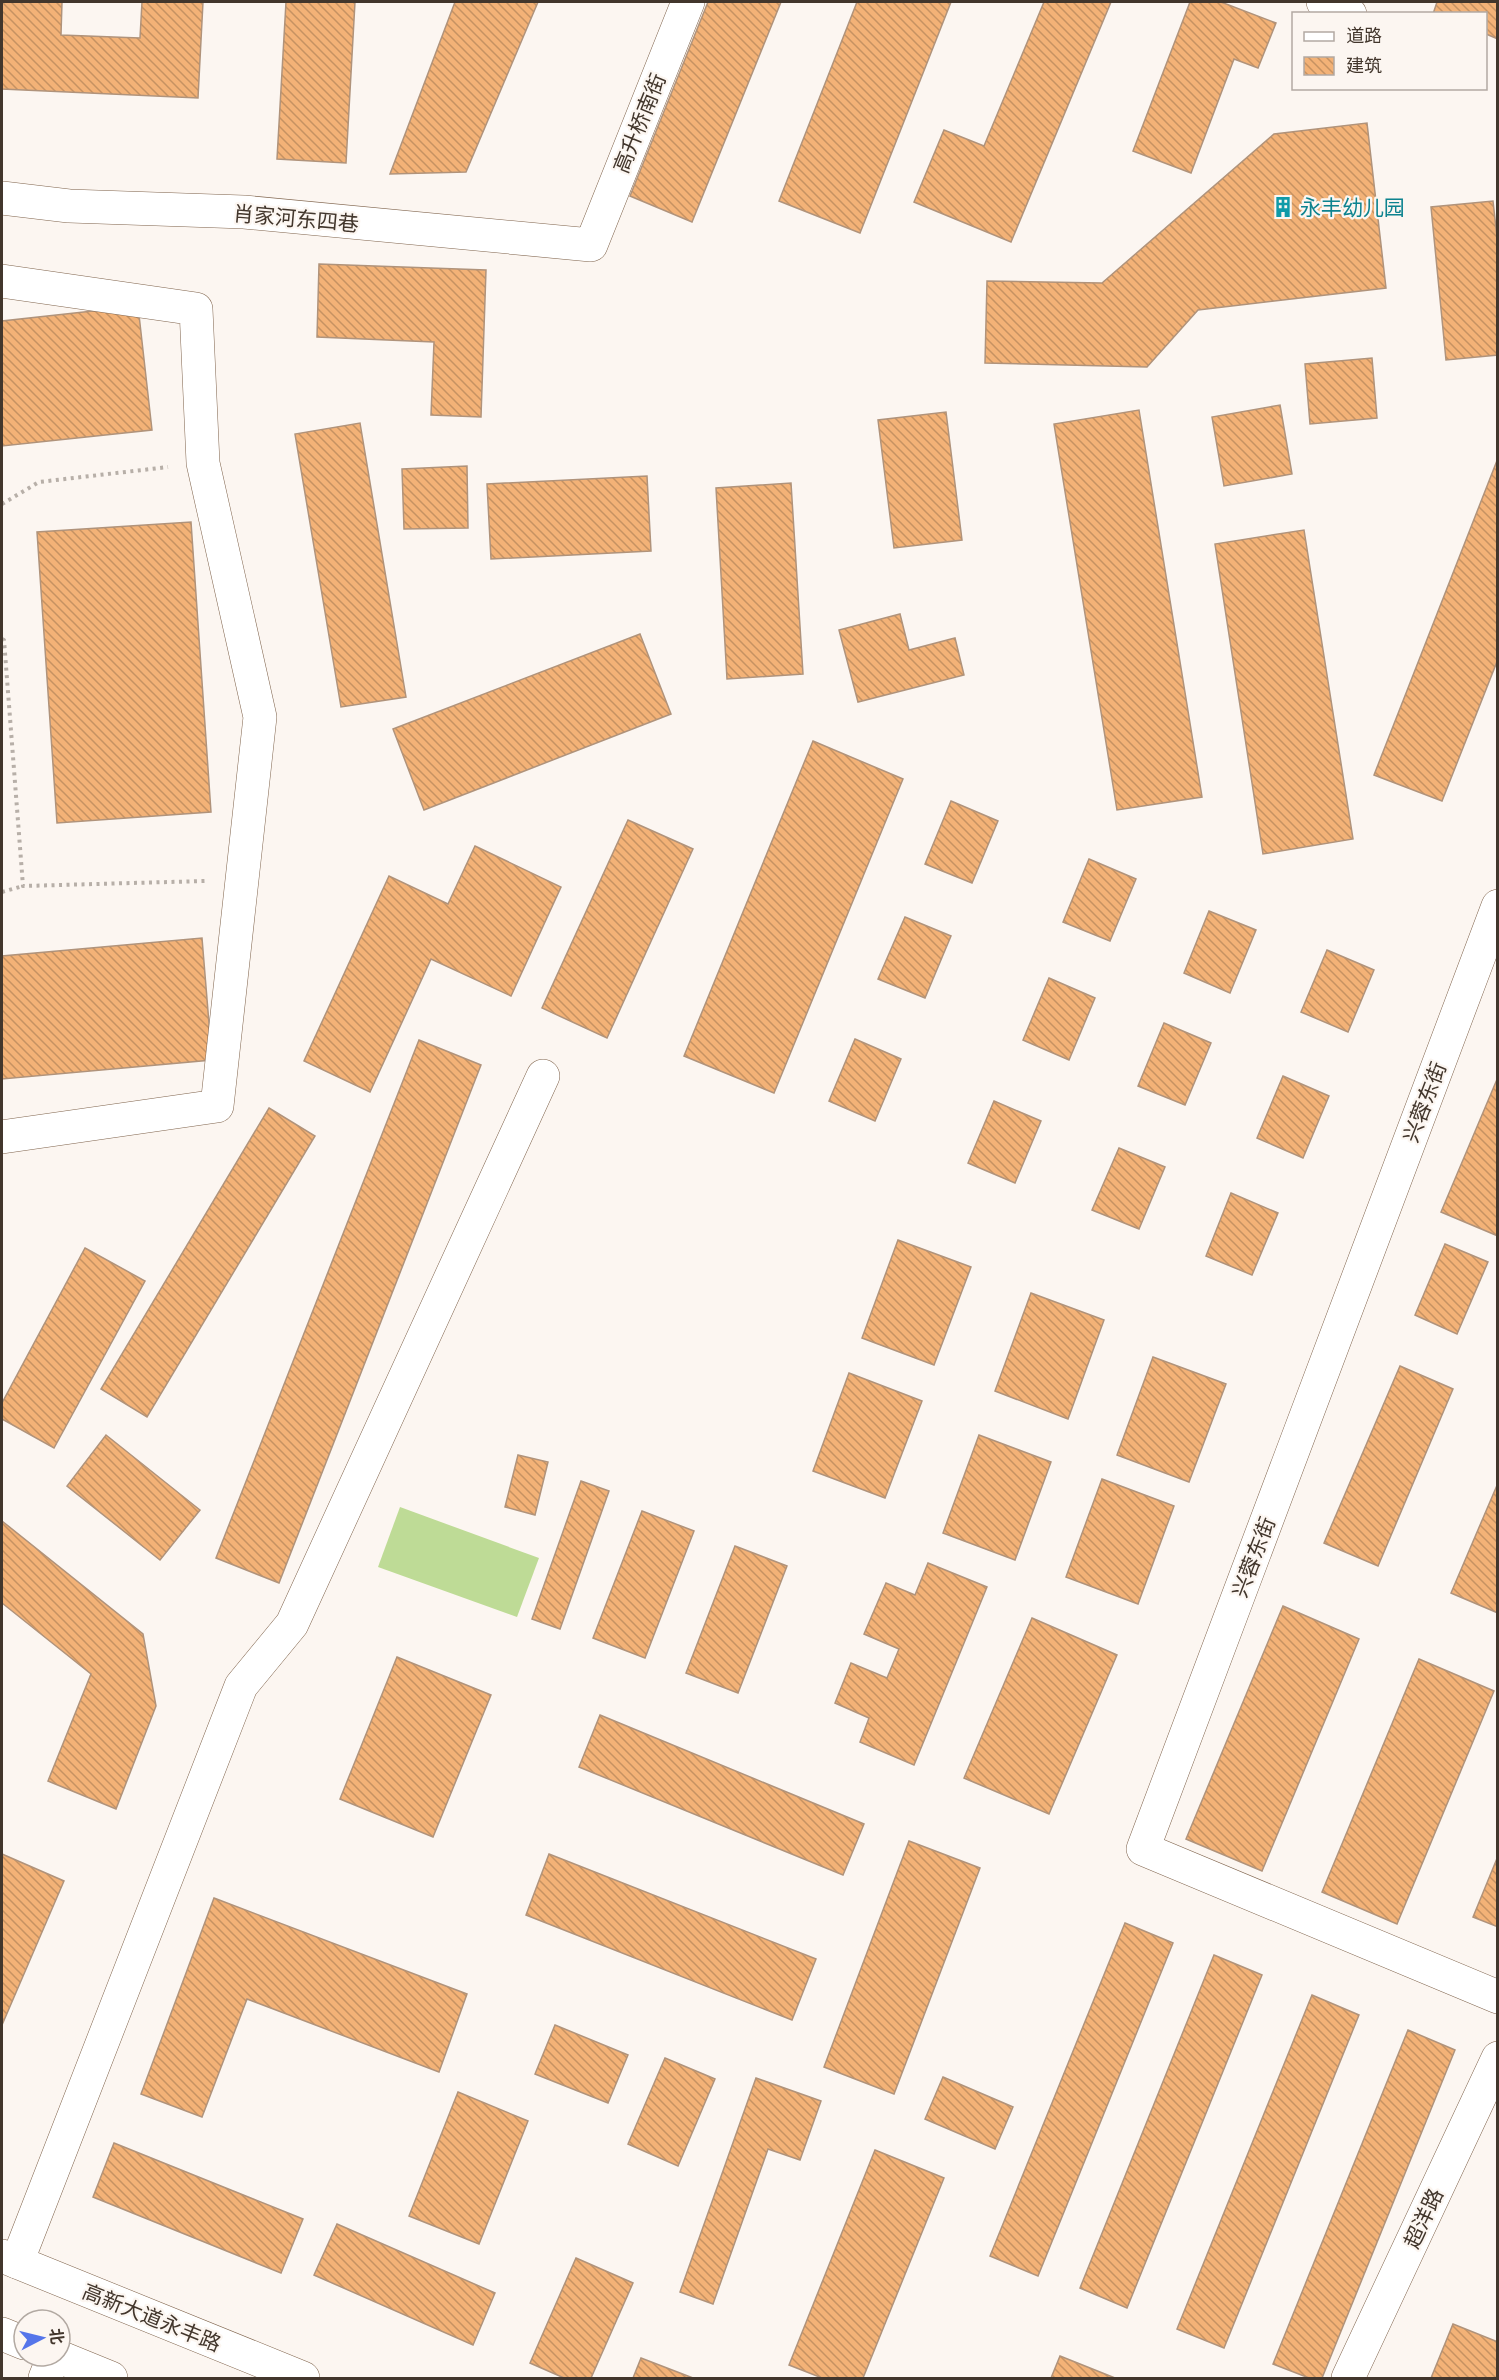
<svg xmlns="http://www.w3.org/2000/svg" width="1499" height="2380" font-family="'Open Sans','Noto Sans SC',sans-serif">
	<defs>
		<pattern id="building-back-hatch" width="6" height="6" patternUnits="userSpaceOnUse" patternTransform="scale(1.5)"><rect width="6" height="6" fill="#f3b277"/><path d="M-1 5l2 2M0 0l6 6M5-1l2 2" fill="none" stroke="#c69262"/></pattern>
	</defs>
	<rect width="100%" height="100%" fill="#fcf6f1"/>
	<path fill="#bedb96" d="M400,1507L539,1558L517,1617L378,1567Z"/>
	<g fill="url(#building-back-hatch)" stroke="#b0937b" stroke-width="1.5">
		<path d="M2,2H62L61,35L140,38L142,2H203L198,98L2,89Z"/>
		<path d="M286,2H355L346,163L277,159Z"/>
		<path d="M455,2H538L466,172L390,174Z"/>
		<path d="M708,2H781L692,222L630,196Z"/>
		<path d="M857,2H951L860,233L779,201Z"/>
		<path d="M1044,2H1111L1011,242L914,202L944,130L984,146Z"/>
		<path d="M1190,2H1221L1276,23L1258,68L1234,59L1191,173L1133,151Z"/>
		<path d="M1437,2H1498V39L1486,34V14H1433Z"/>
		<path d="M1367,123L1386,288L1198,310L1147,367L985,363L987,281L1102,283L1274,134Z"/>
		<path d="M1493,201L1498,246V355L1446,360L1431,207Z"/>
		<path d="M319,264L486,270L481,417L431,415L434,342L317,337Z"/>
		<path d="M138,306L152,430L2,446V321Z"/>
		<path d="M1372,358L1377,418L1310,424L1305,364Z"/>
		<path d="M1280,405L1292,474L1224,486L1212,417Z"/>
		<path d="M1139,410L1202,797L1117,810L1054,424Z"/>
		<path d="M946,412L962,540L894,548L878,420Z"/>
		<path d="M360,423L406,697L341,707L295,434Z"/>
		<path d="M1498,458V659L1442,801L1374,775Z"/>
		<path d="M467,466L468,528L404,529L402,469Z"/>
		<path d="M647,476L651,551L491,559L487,484Z"/>
		<path d="M791,483L803,674L727,679L716,488Z"/>
		<path d="M191,522L211,812L57,823L37,532Z"/>
		<path d="M1304,530L1353,839L1263,854L1215,544Z"/>
		<path d="M900,614L909,650L955,638L964,675L858,702L839,630Z"/>
		<path d="M640,634L671,714L424,810L393,729Z"/>
		<path d="M813,741L903,779L774,1093L684,1056Z"/>
		<path d="M951,801L998,821L972,883L925,864Z"/>
		<path d="M628,820L693,849L607,1038L542,1008Z"/>
		<path d="M475,846L561,887L511,996L431,959L370,1092L304,1061L389,876L448,904Z"/>
		<path d="M1089,859L1136,879L1110,941L1063,922Z"/>
		<path d="M1209,911L1256,930L1230,993L1184,973Z"/>
		<path d="M905,917L951,936L925,998L878,979Z"/>
		<path d="M202,938L212,1060L2,1079V956Z"/>
		<path d="M1327,950L1374,970L1348,1032L1301,1012Z"/>
		<path d="M1049,978L1095,998L1069,1060L1023,1040Z"/>
		<path d="M1164,1023L1211,1043L1185,1105L1138,1086Z"/>
		<path d="M855,1039L901,1059L875,1121L829,1101Z"/>
		<path d="M419,1040L481,1065L279,1583L216,1558Z"/>
		<path d="M1283,1076L1329,1096L1303,1158L1257,1138Z"/>
		<path d="M1498,1077V1236L1441,1212Z"/>
		<path d="M994,1101L1041,1121L1015,1183L968,1163Z"/>
		<path d="M269,1108L315,1136L147,1417L101,1389Z"/>
		<path d="M1119,1148L1165,1167L1139,1229L1092,1210Z"/>
		<path d="M1231,1193L1278,1213L1252,1275L1206,1256Z"/>
		<path d="M898,1240L971,1267L934,1365L862,1338Z"/>
		<path d="M1445,1244L1488,1262L1457,1334L1415,1315Z"/>
		<path d="M85,1248L145,1281L54,1448L2,1419V1403Z"/>
		<path d="M1031,1293L1104,1320L1068,1419L995,1391Z"/>
		<path d="M1153,1357L1226,1384L1189,1482L1117,1455Z"/>
		<path d="M1400,1366L1453,1389L1378,1566L1324,1543Z"/>
		<path d="M849,1373L922,1401L885,1498L813,1471Z"/>
		<path d="M106,1435L200,1510L160,1560L67,1486Z"/>
		<path d="M979,1435L1051,1462L1015,1560L943,1533Z"/>
		<path d="M518,1455L548,1462L535,1515L505,1507Z"/>
		<path d="M1102,1479L1174,1506L1138,1604L1066,1577Z"/>
		<path d="M581,1481L609,1491L560,1629L532,1619Z"/>
		<path d="M1498,1483V1613L1451,1593Z"/>
		<path d="M642,1511L694,1531L645,1658L593,1638Z"/>
		<path d="M2,1521L143,1634L156,1706L116,1809L48,1781L91,1674L2,1603Z"/>
		<path d="M735,1546L787,1566L738,1693L686,1673Z"/>
		<path d="M928,1563L987,1587L914,1765L860,1742L869,1718L835,1703L851,1663L887,1678L899,1649L864,1634L886,1583L915,1595Z"/>
		<path d="M1283,1606L1359,1639L1262,1871L1186,1839Z"/>
		<path d="M1032,1618L1117,1655L1049,1814L964,1778Z"/>
		<path d="M397,1657L491,1695L433,1837L340,1799Z"/>
		<path d="M1419,1659L1494,1691L1397,1924L1322,1892Z"/>
		<path d="M600,1715L864,1824L843,1875L579,1767Z"/>
		<path d="M909,1841L980,1868L894,2094L824,2067Z"/>
		<path d="M2,1854L64,1881L2,2025Z"/>
		<path d="M549,1854L816,1959L792,2020L526,1915Z"/>
		<path d="M1498,1856V1927L1473,1917Z"/>
		<path d="M214,1898L467,1994L439,2072L247,1999L202,2117L141,2094Z"/>
		<path d="M1125,1923L1173,1943L1038,2276L990,2256Z"/>
		<path d="M1214,1955L1262,1975L1127,2308L1080,2288Z"/>
		<path d="M1312,1995L1359,2015L1224,2348L1177,2329Z"/>
		<path d="M555,2025L628,2055L608,2103L535,2074Z"/>
		<path d="M1408,2030L1455,2050L1322,2378H1309L1273,2364Z"/>
		<path d="M665,2058L715,2079L678,2166L628,2144Z"/>
		<path d="M943,2077L1013,2107L995,2149L925,2119Z"/>
		<path d="M756,2078L821,2101L800,2160L768,2149L713,2304L680,2292Z"/>
		<path d="M458,2092L528,2121L479,2244L409,2216Z"/>
		<path d="M114,2143L303,2219L281,2273L93,2197Z"/>
		<path d="M875,2150L944,2178L863,2378H822L789,2365Z"/>
		<path d="M337,2224L495,2293L473,2345L314,2275Z"/>
		<path d="M576,2258L633,2283L591,2378H564L530,2363Z"/>
		<path d="M1453,2324L1498,2342V2378H1431Z"/>
		<path d="M1060,2356L1115,2378H1051Z"/>
		<path d="M641,2358L693,2378H633Z"/>
	</g>
	<g fill="none" stroke-linecap="round" stroke-linejoin="round">
		<defs>
			<g id="minor">
				<path d="M1323,2L1350,14"/>
				<path d="M2,198L69,206L244,212L591,245L688,2"/>
				<path d="M2,281L196,309L203,463L260,717L217,1106L2,1137"/>
				<path d="M1498,906L1143,1849L1498,1997"/>
				<path d="M17,2262L241,1686L292,1624L543,1076"/>
				<path d="M45,2378L54,2356"/>
				<path d="M1348,2378L1498,2058"/>
			</g>
			<g id="major">
				<path d="M2,2256L303,2378"/>
				<path d="M2,2334L24,2343"/>
				<path d="M57,2356L111,2378"/>
			</g>
		</defs>
		<use href="#minor" stroke="#80654e" stroke-width="34"/>
		<use href="#major" stroke="#80654e" stroke-width="34"/>
		<g stroke="#b7afa8" stroke-width="4" stroke-dasharray="3 4.5" stroke-linecap="butt">
			<path d="M2,504L39,482L168,467"/>
			<path d="M2,639L4,640L23,886L205,881"/>
			<path d="M2,892L23,886"/>
		</g>
		<use href="#minor" stroke="#fff" stroke-width="33"/>
		<use href="#major" stroke="#fff" stroke-width="33"/>
	</g>
	<defs>
		<symbol id="building-bare" viewBox="-9 -9 18 18"><path d="M-4-6H4V6H1V3H-1V6H-4ZM-2.5-4.3h1.7v1.8h-1.7ZM.8-4.3h1.7v1.8H.8ZM-2.5-1h1.7V.8h-1.7ZM.8-1h1.7V.8H.8Z" fill="#0f9aa8" stroke="#fcf6f1" stroke-width="2.5" paint-order="stroke"/></symbol>
	</defs>
	<g fill-rule="evenodd">
		<use href="#building-bare" x="1268" y="192" width="30" height="30"/>
	</g>
	<g text-anchor="middle" dominant-baseline="central" stroke-width="4.5" stroke-linejoin="round" paint-order="stroke">
		<g font-size="21" fill="#42362c" stroke="#fcf6f1">
			<text transform="translate(639 123) rotate(-68)">高升桥南街</text>
			<text transform="translate(296 218) rotate(5)">肖家河东四巷</text>
			<text transform="translate(1424 1102) rotate(-69)">兴蓉东街</text>
			<text transform="translate(1253 1557) rotate(-69)">兴蓉东街</text>
			<text transform="translate(1423 2218) rotate(-65)">超洋路</text>
			<text transform="translate(152 2317) rotate(22)">高新大道永丰路</text>
		</g>
		<g font-size="21" fill="#0d838f" stroke="#fcf6f1" text-anchor="start">
			<text x="1300" y="207">永丰幼儿园</text>
		</g>
	</g>
	<rect width="1499" height="2380" fill="none" stroke="#42362c" stroke-width="6"/>
	<rect x="1292" y="12" width="195" height="78" fill="#fcf6f1" stroke="#b2a9a2" stroke-width="1.5"/>
	<rect x="1304" y="32" width="30" height="9" fill="#ffffff" stroke="#b2a9a2" stroke-width="1.5"/>
	<text x="1346" y="42" font-size="18" fill="#42362c">道路</text>
	<rect x="1304" y="57" width="30" height="18" fill="url(#building-back-hatch)" stroke="#b2a9a2" stroke-width="1.5"/>
	<text x="1346" y="72" font-size="18" fill="#42362c">建筑</text>
	<g transform="translate(42 2338) rotate(83)"><circle r="28" fill="#fcf6f1" stroke="#b2a9a2" stroke-width="1.5"/>
	<path d="M0-4.5L10 22L0 15L-10 22Z" fill="#5575ea"/>
	<text y="-9" font-size="16" font-weight="bold" text-anchor="middle" fill="#42362c">北</text>
	</g>
</svg>
